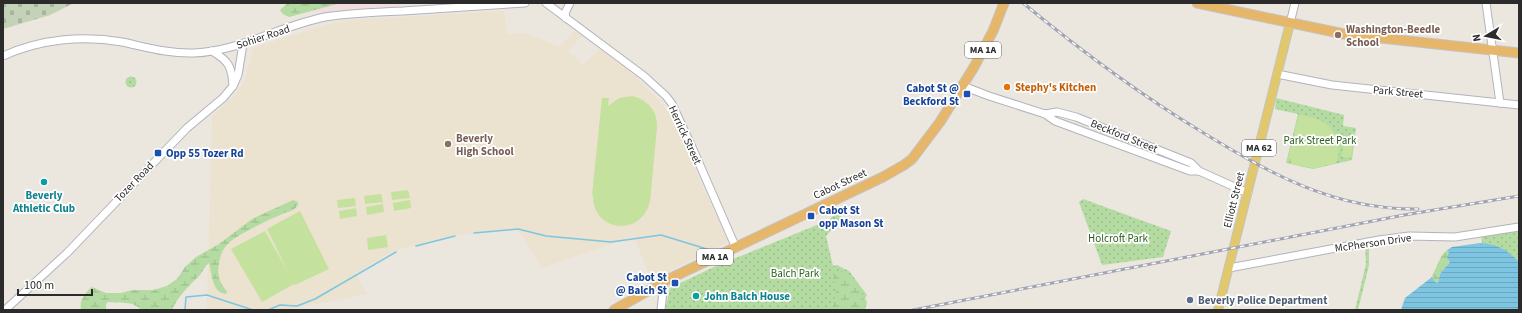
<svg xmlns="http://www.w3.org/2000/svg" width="1522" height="313" font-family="'Source Sans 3',sans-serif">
	<defs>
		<pattern id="green-dots" width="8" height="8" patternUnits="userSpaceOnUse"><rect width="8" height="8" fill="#b4dba1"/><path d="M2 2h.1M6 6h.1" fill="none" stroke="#9bbc8b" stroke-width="1.8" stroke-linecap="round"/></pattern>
		<pattern id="wetland-marsh" width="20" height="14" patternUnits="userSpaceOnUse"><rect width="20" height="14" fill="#b4dba1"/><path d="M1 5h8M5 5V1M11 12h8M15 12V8" fill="none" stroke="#9bbc8b"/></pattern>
		<pattern id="cemetery-stones" width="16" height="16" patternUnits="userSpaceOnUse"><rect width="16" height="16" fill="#c4d3b8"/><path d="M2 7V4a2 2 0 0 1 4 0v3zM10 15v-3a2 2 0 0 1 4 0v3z" fill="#a9b59e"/></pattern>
		<pattern id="water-rules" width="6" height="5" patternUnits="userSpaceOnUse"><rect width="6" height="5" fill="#7dc5e1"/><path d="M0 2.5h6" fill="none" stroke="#6ca9c1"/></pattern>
	</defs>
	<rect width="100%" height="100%" fill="#ebe6de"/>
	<path fill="#ebe2d0" d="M504,11L507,34L527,33L559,47L575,31L582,36L568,51L583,65L600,49L632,73L659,100L671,117L728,242L651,280L634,236L542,268L518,230L503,229L452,236L404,248L393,252L355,273L367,294L285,310H207L212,116L236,94L244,82L253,48L328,24L351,20Z"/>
	<path fill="#f1dddd" d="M301,3H402L400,6L324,13L313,10Z"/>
	<g fill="url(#green-dots)">
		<circle cx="131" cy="82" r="5.5"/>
		<path d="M1276,98L1344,115L1343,126L1356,128L1352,160L1313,169L1286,163L1298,114L1275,109Z"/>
		<path d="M1083,199L1171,231L1163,257L1102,265L1079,202Z"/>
		<path d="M838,210H841V219L826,236L833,266L837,265L849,271L867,295L865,298L867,302L865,310H665L670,288L714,267L829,220Z"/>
		<path d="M1519,227V263C1510,251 1496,246 1482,243L1481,233Z"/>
		<path d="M1365,242H1369V265L1358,310H1355L1366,264Z"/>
	</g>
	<g fill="url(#wetland-marsh)">
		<path d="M288,3H341L289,17L283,14L280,10Z"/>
		<path d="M293,200L298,202V205C294,211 288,212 282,214C269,220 234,235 226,246C222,251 220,257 219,263C217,274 219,283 227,291L226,294C212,293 212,274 209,263C203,268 203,272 199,276C189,286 178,296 172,310H141C132,300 120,304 108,302L106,304V310L81,309C79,301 85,292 92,287L106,293H121L132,290H153L167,286L177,279L185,267L196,257L219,244L252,219Z"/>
		<path d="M1447,250L1449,252L1448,259L1450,262L1440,274L1438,283L1435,282L1432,276L1442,255Z"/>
		<path d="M837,271H842C854,281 867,293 864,310H832L836,291L833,276L834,273Z"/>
	</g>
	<path fill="url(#cemetery-stones)" d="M3,3H74L50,15L3,29Z"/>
	<g fill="#c4e29e">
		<path d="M632,96C648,100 658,111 657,128L650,201C642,238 592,232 593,195H592L602,98H609L608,106L619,98Z"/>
		<path d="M1299,115C1326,117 1347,135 1336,163L1314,168L1291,164V159H1288Z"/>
		<path d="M1343,142L1353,143L1351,158L1342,157Z"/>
		<path d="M408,190L410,198L392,200L391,192Z"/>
		<path d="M381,194L383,202L365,204L364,196Z"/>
		<path d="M355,198L356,206L338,208L337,200Z"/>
		<path d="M410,200L411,208L394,211L393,203Z"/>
		<path d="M383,204L384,212L367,215L366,207Z"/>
		<path d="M356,208L357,216L340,219L339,211Z"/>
		<path d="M300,211L329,269L295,285L294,284L262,302L231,249L265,231L288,272L267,229Z"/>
		<path d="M386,235L388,247L368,250L367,238Z"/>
	</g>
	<path fill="url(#water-rules)" d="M1480,243C1494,243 1511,251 1519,263V310H1401L1405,298L1432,277L1435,282L1438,283L1440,274L1450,262L1447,258L1449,252L1447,250L1452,247Z"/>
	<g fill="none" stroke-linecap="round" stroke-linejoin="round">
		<g stroke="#7dc5e1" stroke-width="1.5">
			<path d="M474,233L518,229L546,236L611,242L661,235L710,250"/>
			<path d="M416,246L455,236"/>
			<path d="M185,310L186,297L207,295L253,310"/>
			<path d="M268,310L280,305L297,306L315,299L396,252"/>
		</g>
		<defs>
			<g id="tertiary">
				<path d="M546,3L644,76L666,96L672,104L692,147L736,248"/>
				<path d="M1486,3L1500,103"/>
				<path d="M1277,74L1332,85L1519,105"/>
				<path d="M963,86L989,96L1045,114L1055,121L1190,171H1199L1248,193"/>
				<path d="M1045,114L1057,112L1076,117L1191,163L1199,171"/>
				<path d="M1229,268L1379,240L1409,236L1455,237L1519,227"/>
				<path d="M661,310L664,282"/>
			</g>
			<g id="secondary">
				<path d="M566,18L565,13L570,3"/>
				<path d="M1290,23L1295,3"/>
				<path d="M212,51C229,61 232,67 233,86"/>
				<path d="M3,56C40,39 83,35 122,42C146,47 169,54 194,53C240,51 280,26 325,17C351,13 377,12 403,11C444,8 484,6 525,3"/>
				<path d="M5,310L67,253L187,128L223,98L233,86L238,75L243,44"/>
			</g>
			<path id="primary" d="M1218,310L1290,23"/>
			<g id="trunk">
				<path d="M1197,3L1344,34L1519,53"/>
				<path d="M614,310L669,279L883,177L904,165L912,159L940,122L974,67L993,31L1004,3"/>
			</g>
		</defs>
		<use href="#tertiary" stroke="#b2b4bd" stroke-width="9"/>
		<use href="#secondary" stroke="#b2b4bd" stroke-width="9"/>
		<use href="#primary" stroke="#c4c4c4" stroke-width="10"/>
		<use href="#trunk" stroke="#c4c4c4" stroke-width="11"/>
		<use href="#tertiary" stroke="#fff" stroke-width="7"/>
		<use href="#secondary" stroke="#fff" stroke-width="7"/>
		<use href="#primary" stroke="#e1c86d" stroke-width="8"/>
		<use href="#trunk" stroke="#e6b66a" stroke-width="9"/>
		<defs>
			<g id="rail">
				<path d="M1023,3C1080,50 1139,94 1202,132C1271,174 1334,210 1418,209"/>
				<path d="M913,310L1404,215L1519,196"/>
			</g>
		</defs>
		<use href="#rail" stroke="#a2a4b3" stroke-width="3"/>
		<use href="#rail" stroke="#fff" stroke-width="1.5" stroke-dasharray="4.5" stroke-linecap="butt"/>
	</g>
	<g fill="#8d6e63" stroke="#fff" stroke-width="1.5">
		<circle cx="1338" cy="35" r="4"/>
		<circle cx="448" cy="144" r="4"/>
	</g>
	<circle fill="#e8710a" stroke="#fff" stroke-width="1.5" cx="1007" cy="87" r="4"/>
	<g fill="#1a4fb4" stroke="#fff" stroke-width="1.5">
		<rect x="963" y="90" width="8" height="8" rx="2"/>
		<rect x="154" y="149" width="8" height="8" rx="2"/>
		<rect x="807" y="212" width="8" height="8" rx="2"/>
		<rect x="671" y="279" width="8" height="8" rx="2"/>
	</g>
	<g fill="#0f9aa8" stroke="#fff" stroke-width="1.5">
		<circle cx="44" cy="182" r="4"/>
		<circle cx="696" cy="296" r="4"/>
	</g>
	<circle fill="#5c6f8a" stroke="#fff" stroke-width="1.5" cx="1190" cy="300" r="4"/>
	<g text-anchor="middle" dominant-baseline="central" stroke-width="3.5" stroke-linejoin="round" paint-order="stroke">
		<g fill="#fff" stroke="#6b6b6b" stroke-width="1">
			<rect x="965" y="42" width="36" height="16" rx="3"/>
			<rect x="1242" y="140" width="34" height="16" rx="3"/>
			<rect x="697" y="249" width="36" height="16" rx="3"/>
		</g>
		<g font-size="10" font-weight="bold" fill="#2b2b2b">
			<text x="983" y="50">MA 1A</text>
			<text x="1259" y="148">MA 62</text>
			<text x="715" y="257">MA 1A</text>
		</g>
		<g font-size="11" font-weight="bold" fill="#785e54" stroke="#fff" text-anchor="start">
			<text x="1346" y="29">Washington-Beedle<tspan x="1346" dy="13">School</tspan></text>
			<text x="456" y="138">Beverly<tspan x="456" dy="13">High School</tspan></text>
		</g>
		<g font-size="11" fill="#2b2b2b" stroke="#fff">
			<text transform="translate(263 37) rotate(-18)">Sohier Road</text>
			<text transform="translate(1398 92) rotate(5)">Park Street</text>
			<text transform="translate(685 135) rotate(65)">Herrick Street</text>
			<text transform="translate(1124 136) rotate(22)">Beckford Street</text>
			<text transform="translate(134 182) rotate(-46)">Tozer Road</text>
			<text transform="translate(840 184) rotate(-25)">Cabot Street</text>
			<text transform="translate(1234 200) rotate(-76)">Elliott Street</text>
			<text transform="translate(1373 243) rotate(-8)">McPherson Drive</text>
		</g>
		<g font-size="11" font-weight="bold" fill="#c56008" stroke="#fff" text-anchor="start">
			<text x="1015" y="87">Stephy's Kitchen</text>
		</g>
		<g font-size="11" font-weight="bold" fill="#164399" stroke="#fff" text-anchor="end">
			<text x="959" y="88">Cabot St @<tspan x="959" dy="13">Beckford St</tspan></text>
			<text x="166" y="153" text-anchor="start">Opp 55 Tozer Rd</text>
			<text x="819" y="210" text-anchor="start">Cabot St<tspan x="819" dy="13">opp Mason St</tspan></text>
			<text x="667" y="277">Cabot St<tspan x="667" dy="13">@ Balch St</tspan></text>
		</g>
		<g font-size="11" fill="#2e6022" stroke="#fff">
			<text x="1320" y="140">Park Street Park</text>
			<text x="1118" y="238">Holcroft Park</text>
			<text x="795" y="273">Balch Park</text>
		</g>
		<g font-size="11" font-weight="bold" fill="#0d838f" stroke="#fff">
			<text x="44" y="195">Beverly<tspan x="44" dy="13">Athletic Club</tspan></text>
			<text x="704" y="296" text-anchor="start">John Balch House</text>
		</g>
		<g font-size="11" font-weight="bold" fill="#4e5e75" stroke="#fff" text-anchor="start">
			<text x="1198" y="300">Beverly Police Department</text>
		</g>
	</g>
	<rect width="1522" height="313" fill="none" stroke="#2b2b2b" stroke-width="8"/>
	<g transform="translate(1486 36) rotate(260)" stroke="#ffffff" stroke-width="3" paint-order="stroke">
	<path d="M0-3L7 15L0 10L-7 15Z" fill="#2b2b2b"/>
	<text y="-6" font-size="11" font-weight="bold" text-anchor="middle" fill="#2b2b2b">N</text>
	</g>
	<path d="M18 289v6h74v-6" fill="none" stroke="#2b2b2b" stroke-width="2"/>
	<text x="24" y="289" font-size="12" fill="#2b2b2b" stroke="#ffffff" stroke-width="3" paint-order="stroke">100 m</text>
</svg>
